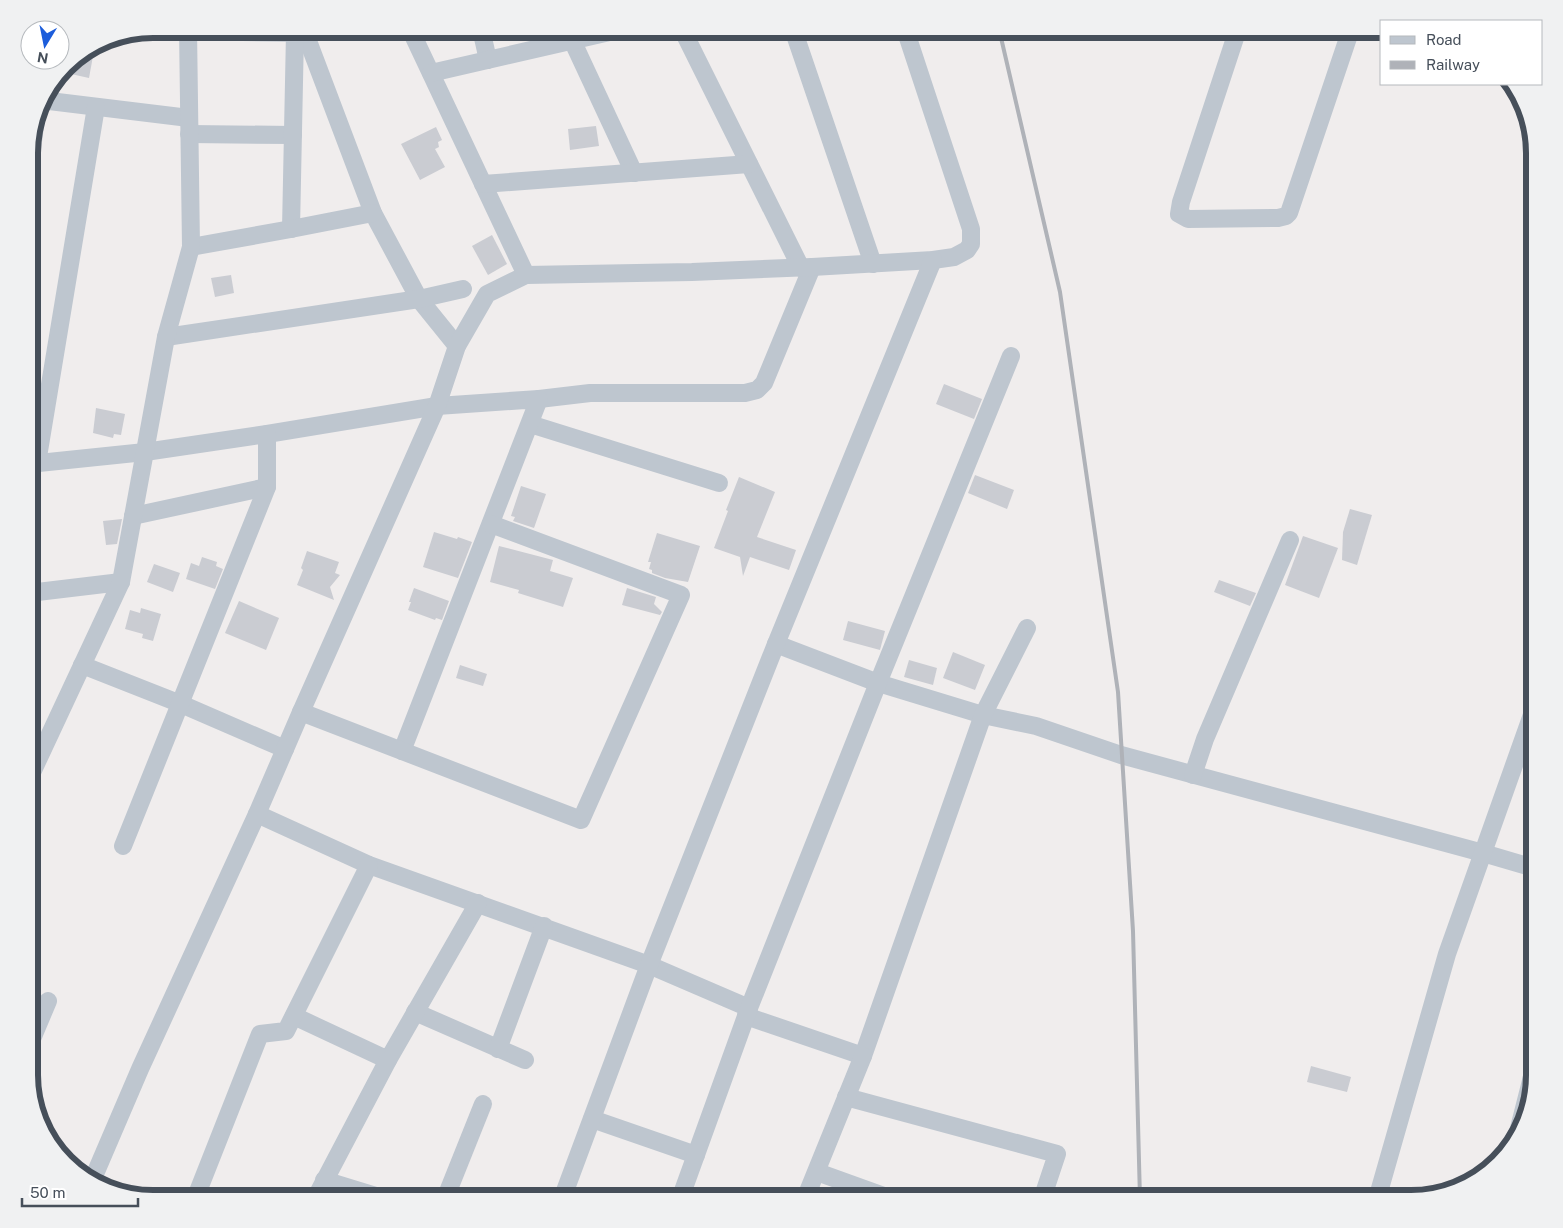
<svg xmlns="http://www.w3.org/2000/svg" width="1563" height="1228" font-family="'Public Sans',sans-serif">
	<rect width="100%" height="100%" fill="#f0eded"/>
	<g fill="#caccd2">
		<path d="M95,45L89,78L71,74L74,58Z"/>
		<path d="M38,110L46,111L41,150L29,149Z"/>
		<path d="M596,126L599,146L570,150L568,129Z"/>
		<path d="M436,127L442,140L438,142L439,147L435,149L445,167L420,180L401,144Z"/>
		<path d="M492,235L507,264L488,275L472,246Z"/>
		<path d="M231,275L234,293L215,297L211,278Z"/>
		<path d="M944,384L982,399L974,419L936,404Z"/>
		<path d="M96,408L125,414L121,435L114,434L113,438L93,433Z"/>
		<path d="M975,475L1014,490L1007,509L968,493Z"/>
		<path d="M739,477L775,492L757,537L796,550L789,570L750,557L743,576L740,557L714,548L728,511L726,510Z"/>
		<path d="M521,486L546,494L534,528L513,521L515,517L511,516Z"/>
		<path d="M1350,509L1372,515L1357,565L1342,560L1343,532Z"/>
		<path d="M122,519L117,544L106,545L103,521Z"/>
		<path d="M434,532L457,539L458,537L472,542L458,578L423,567Z"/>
		<path d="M657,533L700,546L688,582L665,578L652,573V570L649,569L651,562H648Z"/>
		<path d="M1303,536L1338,548L1319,598L1285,585Z"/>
		<path d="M499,546L553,560L550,571L573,578L563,607L518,593L519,590L490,582Z"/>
		<path d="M307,551L339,562L335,573L340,575L330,587L334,600L297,585L303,570L301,568Z"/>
		<path d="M202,557L217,562L216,566L223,569L215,589L186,579L191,563L199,566Z"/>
		<path d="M154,564L180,573L173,592L147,582Z"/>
		<path d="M1219,580L1256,593L1250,606L1214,592Z"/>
		<path d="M414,588L449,601L442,620L436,618L435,620L408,610L411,602H409Z"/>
		<path d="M627,588L656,597L654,604L662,612L660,615L622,605Z"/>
		<path d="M239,601L279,618L266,650L225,633Z"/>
		<path d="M141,608L161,614L153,641L142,638L143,634L125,629L130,610L140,613Z"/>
		<path d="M848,621L885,631L880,650L843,640Z"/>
		<path d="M953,652L985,665L975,690L943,678Z"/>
		<path d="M909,660L937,668L933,685L904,677Z"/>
		<path d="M460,665L487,674L483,686L456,678Z"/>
		<path d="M1311,1066L1351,1077L1347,1092L1307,1082Z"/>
	</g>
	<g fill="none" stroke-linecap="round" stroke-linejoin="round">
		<g stroke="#bec6cf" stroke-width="18">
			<path d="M410,29L526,275"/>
			<path d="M481,29L488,60"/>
			<path d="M682,29L801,268"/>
			<path d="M793,29L873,264"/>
			<path d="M1238,29L1181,202L1179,214L1188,219L1278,218L1286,216L1289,213L1351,29"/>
			<path d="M188,31L305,33L373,213L419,299L457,346"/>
			<path d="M305,33L345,29"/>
			<path d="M572,40L634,173"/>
			<path d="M431,73L614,31"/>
			<path d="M41,100L189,118"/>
			<path d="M189,134L293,135"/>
			<path d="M483,184L749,164"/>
			<path d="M291,229L295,33"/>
			<path d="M191,247L291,229L373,213"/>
			<path d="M166,337L419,299L463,289"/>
			<path d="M539,399L590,393H745L757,390L764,383L812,267"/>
			<path d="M530,424L719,483"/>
			<path d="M37,463L96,107"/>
			<path d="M29,464L145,452L267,434L437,406L539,399L402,751"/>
			<path d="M133,516L267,487"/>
			<path d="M29,593L121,582"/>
			<path d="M776,644L878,683L983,715L1036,726L1121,755L1483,853L1534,868"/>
			<path d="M82,665L181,704L285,749"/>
			<path d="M301,712L581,820L681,595L491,524"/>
			<path d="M1193,775L1205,739L1290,540"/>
			<path d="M29,779L121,582L166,337L191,247L188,29"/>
			<path d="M257,814L369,865L649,965L749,1008"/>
			<path d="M123,846L267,487V434"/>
			<path d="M415,1012L525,1060"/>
			<path d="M294,1016L388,1060L478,903"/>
			<path d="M746,1016L863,1056L983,715L1027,628"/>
			<path d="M29,1046L48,1001"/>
			<path d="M498,1049L544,926"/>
			<path d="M846,1097L1057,1154L1042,1199"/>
			<path d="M592,1119L696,1155"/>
			<path d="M1517,1136L1534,1069"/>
			<path d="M817,1172L892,1199"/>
			<path d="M324,1180L386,1199"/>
			<path d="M92,1181L140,1069L257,814L301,712L437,406L457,346L487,294L526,275L692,272L812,267L933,260L954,257L967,250L971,244V229L905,29"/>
			<path d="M195,1199L260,1034L286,1031L369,865"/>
			<path d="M315,1199L388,1060"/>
			<path d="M445,1199L483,1104"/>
			<path d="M562,1199L649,965L776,644L933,260"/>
			<path d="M680,1199L749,1008L878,683L1011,356"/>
			<path d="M805,1199L863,1056"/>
			<path d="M1377,1199L1447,954L1534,709"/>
		</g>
		<path stroke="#afb2b8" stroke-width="4" d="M999,29L1060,292L1118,692L1133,931L1140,1199"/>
	</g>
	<path d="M0 0H1563V1228H0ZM153 38H1411A115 115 0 0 1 1526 153V1075A115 115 0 0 1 1411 1190H153A115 115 0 0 1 38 1075V153A115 115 0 0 1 153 38Z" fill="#f0f1f2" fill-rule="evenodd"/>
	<path fill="none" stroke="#464f5a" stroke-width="6" d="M153 38H1411A115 115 0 0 1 1526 153V1075A115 115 0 0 1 1411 1190H153A115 115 0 0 1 38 1075V153A115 115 0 0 1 153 38Z"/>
	<rect x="1380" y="20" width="162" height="65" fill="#ffffff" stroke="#b5b9bd"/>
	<rect x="1390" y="36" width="25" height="8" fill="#bec6cf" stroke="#b5b9bd"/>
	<text x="1426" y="45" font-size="15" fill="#464f5a">Road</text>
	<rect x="1390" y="61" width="25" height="8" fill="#afb2b8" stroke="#b5b9bd"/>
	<text x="1426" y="70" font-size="15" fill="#464f5a">Railway</text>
	<g transform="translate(45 45) rotate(190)"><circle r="24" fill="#ffffff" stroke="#b5b9bd"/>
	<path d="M0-4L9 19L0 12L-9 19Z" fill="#1c5ddb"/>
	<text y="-8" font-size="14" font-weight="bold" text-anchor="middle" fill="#464f5a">N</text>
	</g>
	<path d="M22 1198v8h116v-8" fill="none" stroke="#464f5a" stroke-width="2.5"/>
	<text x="30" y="1198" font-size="15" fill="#464f5a" stroke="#ffffff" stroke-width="4" paint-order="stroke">50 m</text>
</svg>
